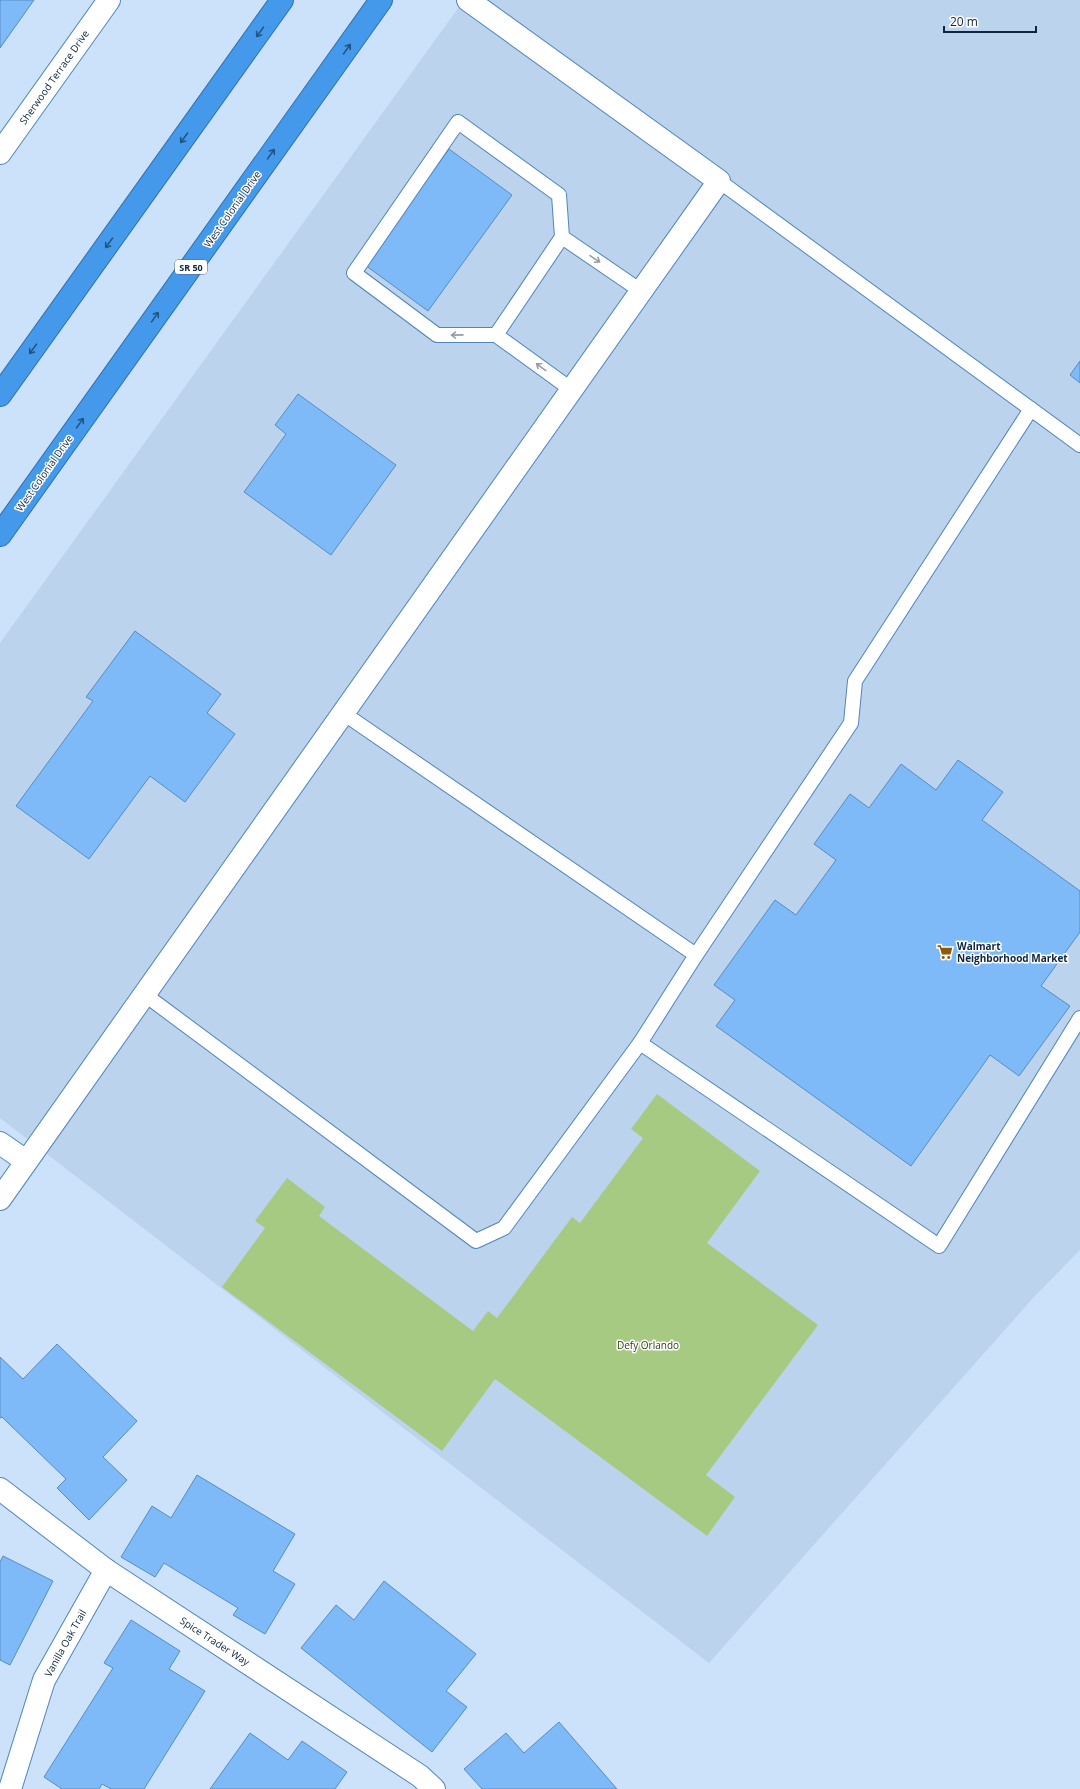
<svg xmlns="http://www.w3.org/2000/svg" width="1080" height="1789" font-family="'Open Sans',sans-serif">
	<rect width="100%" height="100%" fill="#cce2fa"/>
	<path fill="#bbd3ed" d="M464,0H1080V1250L1033,1298L709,1663L0,1118V643Z"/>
	<path fill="#a7ca83" d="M657,1094L760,1171L707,1243L818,1325L706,1475L735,1497L707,1536L495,1379L442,1451L222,1287L265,1228L255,1221L287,1178L325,1207L319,1216L473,1331L488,1311L497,1318L572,1217L580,1223L643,1138L631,1129Z"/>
	<g fill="#7ebaf7" stroke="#568cc4">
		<path d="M0,0H34L0,48Z"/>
		<path d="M449,149L512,195L428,311L365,265Z"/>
		<path d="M1080,361V383L1070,375Z"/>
		<path d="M298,394L396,465L331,555L244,492L286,434L275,425Z"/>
		<path d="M135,631L221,694L207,713L235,734L185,802L150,776L89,859L16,806L93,701L86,697Z"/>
		<path d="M958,760L1003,792L982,820L1080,891V932L1041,986L1070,1006L1019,1076L990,1055L911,1166L716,1026L735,1000L714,985L775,900L796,915L836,860L814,844L850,794L869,808L901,764L936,790Z"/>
		<path d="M57,1344L137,1421L103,1457L127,1480L89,1520L57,1488L66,1479L2,1417L0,1418V1357L23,1379Z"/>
		<path d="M197,1475L295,1534L273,1571L295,1584L265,1634L233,1615L238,1608L164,1563L155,1577L121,1557L152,1506L171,1518Z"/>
		<path d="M3,1556L53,1581L10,1665L0,1660V1562Z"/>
		<path d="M384,1581L476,1654L446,1691L467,1707L432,1752L301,1648L336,1605L354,1620Z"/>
		<path d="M131,1620L180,1651L169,1669L205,1691L144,1789H111L102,1784L99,1789H62L44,1777L113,1668L104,1663Z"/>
		<path d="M559,1722L617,1789H482L464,1769L506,1733L524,1753Z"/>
		<path d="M250,1733L288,1760L302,1741L347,1772L335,1789H210Z"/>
	</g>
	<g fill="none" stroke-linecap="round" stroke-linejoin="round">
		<defs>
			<g id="lane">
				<path d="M719,181L1080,445"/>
				<path d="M562,237L641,291"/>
				<path d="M496,335L562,237L559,195L458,122L354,273L437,335H496L572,390"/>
				<path d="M343,713L696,955L851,723L855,681L1031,409"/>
				<path d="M144,994L476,1241L504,1228L640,1043L939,1246L1080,1018"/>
				<path d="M640,1043L696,955"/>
			</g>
			<g id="street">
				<path d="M0,153L109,0"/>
				<path d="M0,1143L26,1161"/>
				<path d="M0,1199L719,181L468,0"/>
				<path d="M0,1489L106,1570L420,1776L434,1789"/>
				<path d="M10,1789L44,1680L106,1570"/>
			</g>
			<g id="highway">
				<path d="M0,395L282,0"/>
				<path d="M0,535L381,0"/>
			</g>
		</defs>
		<use href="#lane" stroke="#4f85bc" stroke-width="16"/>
		<use href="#street" stroke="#4f85bc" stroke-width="24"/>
		<use href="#highway" stroke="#3170ad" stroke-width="24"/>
		<use href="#lane" stroke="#fff" stroke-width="14"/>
		<use href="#street" stroke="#fff" stroke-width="22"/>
		<use href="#highway" stroke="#4499eb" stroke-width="22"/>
	</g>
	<defs><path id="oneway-shaft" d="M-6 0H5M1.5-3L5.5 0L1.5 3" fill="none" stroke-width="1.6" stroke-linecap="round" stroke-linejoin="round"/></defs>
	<g stroke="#245381">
		<use href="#oneway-shaft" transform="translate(260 32) rotate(126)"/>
		<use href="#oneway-shaft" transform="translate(347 49) rotate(-54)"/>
		<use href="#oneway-shaft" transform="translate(184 138) rotate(126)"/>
		<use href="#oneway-shaft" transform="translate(271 154) rotate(-55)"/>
		<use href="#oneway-shaft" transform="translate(109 243) rotate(126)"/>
		<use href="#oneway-shaft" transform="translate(155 317) rotate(-55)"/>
		<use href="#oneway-shaft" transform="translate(33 349) rotate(126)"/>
		<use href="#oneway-shaft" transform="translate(80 423) rotate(-55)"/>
	</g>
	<g stroke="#939da7">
		<use href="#oneway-shaft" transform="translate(595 259) rotate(34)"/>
		<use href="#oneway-shaft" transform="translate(457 335) rotate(179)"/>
		<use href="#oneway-shaft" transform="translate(541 367) rotate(-144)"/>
	</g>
	<defs>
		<symbol id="supermarket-bare" viewBox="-9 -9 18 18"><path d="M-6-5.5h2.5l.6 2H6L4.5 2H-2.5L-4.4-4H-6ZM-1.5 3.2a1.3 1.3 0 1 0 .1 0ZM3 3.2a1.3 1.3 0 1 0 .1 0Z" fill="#8d5a08" stroke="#fff" stroke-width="2.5" paint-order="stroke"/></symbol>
	</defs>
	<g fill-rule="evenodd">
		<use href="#supermarket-bare" x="934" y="941" width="22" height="22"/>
	</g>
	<g text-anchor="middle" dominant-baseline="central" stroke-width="3" stroke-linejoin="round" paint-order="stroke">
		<rect fill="#fff" stroke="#566676" stroke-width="1" x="175" y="260" width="32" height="14" rx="3"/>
		<g font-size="9" font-weight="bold" fill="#0e253b">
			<text x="191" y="267">SR 50</text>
		</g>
		<g font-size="10" fill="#0e253b" stroke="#fff">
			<text transform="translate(54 77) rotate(-55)">Sherwood Terrace Drive</text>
			<text transform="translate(232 209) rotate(-55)">West Colonial Drive</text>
			<text transform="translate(44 473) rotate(-55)">West Colonial Drive</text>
			<text transform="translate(215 1641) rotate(33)">Spice Trader Way</text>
			<text transform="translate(65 1643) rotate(-61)">Vanilla Oak Trail</text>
		</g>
		<g font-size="10" font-weight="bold" fill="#0e253b" stroke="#fff" text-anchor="start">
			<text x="957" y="946">Walmart<tspan x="957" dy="12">Neighborhood Market</tspan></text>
		</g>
		<g font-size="10" fill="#2b3d16" stroke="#fff">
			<text x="648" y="1345">Defy Orlando</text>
		</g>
	</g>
	<path d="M944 26v6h92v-6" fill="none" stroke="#0e253b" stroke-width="2"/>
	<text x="950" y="26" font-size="12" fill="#0e253b" stroke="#ffffff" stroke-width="3" paint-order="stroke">20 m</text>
</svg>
